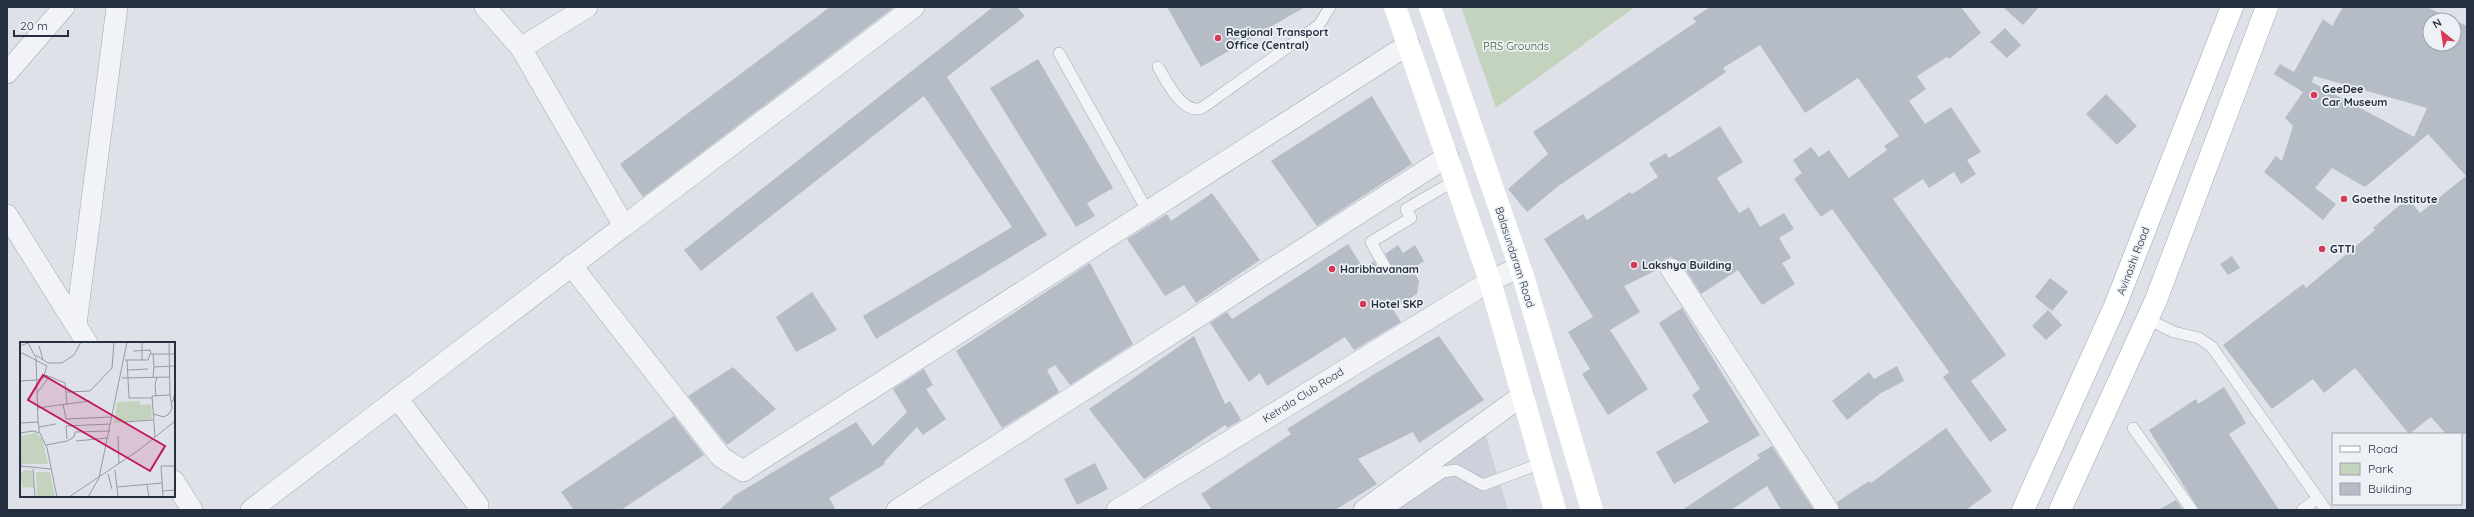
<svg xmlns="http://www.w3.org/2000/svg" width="2474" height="517" font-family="Quicksand,sans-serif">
	<rect width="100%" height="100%" fill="#dee2e8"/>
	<path fill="#ccd1db" d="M1485,433L1508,510H1382Z"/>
	<path fill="#c4d3be" d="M1461,7H1635L1496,108Z"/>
	<g fill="#b5bcc5" fill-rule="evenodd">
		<path d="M830,7H894L643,197L620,164Z"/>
		<path d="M993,7H1017L1025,16L947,77L1047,235L876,339L863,316L1012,227L924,96L701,271L684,250Z"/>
		<path d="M1167,7H1305L1201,67Z"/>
		<path d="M1710,7H1961L1981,33L1949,59L1947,57L1917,76L1926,89L1909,101L1925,124L1951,107L1981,152L1967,160L1976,174L1961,184L1954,172L1929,188L1923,179L1893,199L2006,355L1971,381L2007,430L1990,442L1943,377L1949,372L1832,209L1821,217L1794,179L1802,173L1793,160L1811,147L1819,157L1829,150L1849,178L1887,150L1884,146L1899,136L1858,78L1805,113L1760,45L1723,68L1726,72L1557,187L1527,212L1508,189L1548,154L1533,132L1696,22L1693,18Z"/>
		<path d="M2003,7H2039L2023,25Z"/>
		<path d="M2343,7H2427L2467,26V434H2446L2431,417L2409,434L2355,368L2324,393L2313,379L2272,409L2223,345L2303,284L2306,288L2375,230L2373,228L2408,198L2420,213L2466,176L2428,134L2365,187L2332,168L2315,188L2336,204L2323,220L2264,172L2276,156L2282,161L2293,126L2285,118L2303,92L2274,74L2280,64L2294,72L2323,19L2332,26ZM2430,20H2454V44H2430ZM2314,76L2427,108L2414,137L2312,82Z"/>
		<path d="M2005,28L2021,45L2007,58L1990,42Z"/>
		<path d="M1038,59L1113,188L1087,203L1095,216L1076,227L990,88Z"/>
		<path d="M2106,94L2137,126L2117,145L2086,114Z"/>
		<path d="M1372,96L1412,164L1317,226L1271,161Z"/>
		<path d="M1720,126L1743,162L1717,178L1739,213L1749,207L1760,227L1784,213L1794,229L1779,238L1791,258L1782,263L1795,284L1762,305L1738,270L1701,294L1681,262L1671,257L1664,259L1659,269L1624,286L1640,312L1610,330L1648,389L1608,415L1582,374L1590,369L1568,332L1593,317L1544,239L1583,214L1587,220L1630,192L1632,194L1658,177L1649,163L1666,153L1669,158Z"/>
		<path d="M1212,193L1260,260L1196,303L1184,285L1165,296L1127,239L1167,214L1171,221Z"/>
		<path d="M1348,244L1363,268L1374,261L1379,271L1385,274L1389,273L1392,267L1385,254L1398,245L1403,253L1415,245L1424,261L1412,269L1419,281L1417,294L1393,309L1401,322L1354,350L1345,337L1267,386L1260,373L1249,382L1210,323L1227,312L1232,319Z"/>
		<path d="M2232,256L2240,268L2228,275L2220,264Z"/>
		<path d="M1090,263L1133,344L1070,385L1055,365L1047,370L1059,392L1002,428L956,351Z"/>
		<path d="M2050,278L2068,292L2052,311L2035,297Z"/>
		<path d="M812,292L837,330L796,352L776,317Z"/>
		<path d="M1682,308L1760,435L1674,484L1656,452L1709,422L1692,395L1700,389L1659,323Z"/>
		<path d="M2048,310L2062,325L2046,340L2032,326Z"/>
		<path d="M1194,336L1225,404L1230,401L1241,420L1227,428L1225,425L1144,479L1089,409Z"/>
		<path d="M1439,336L1484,400L1419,443L1413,432L1358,459L1377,484L1335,510H1212L1201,494L1291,434L1287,429L1376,373Z"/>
		<path d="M1897,366L1904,381L1881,393L1847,420L1832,401L1869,372L1874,379Z"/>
		<path d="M733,367L776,409L727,445L688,396Z"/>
		<path d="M924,369L933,385L926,389L946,419L923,435L917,427L884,462L885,464L829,498L836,510H719L733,498L732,497L856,422L873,446L907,412L893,389Z"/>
		<path d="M2224,387L2246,423L2229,434L2279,510H2199L2149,430L2196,399L2198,404Z"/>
		<path d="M674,416L704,455L621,510H574L561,492Z"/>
		<path d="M1946,428L1992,491L1966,510H1840L1837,502L1869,481L1871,483Z"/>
		<path d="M1772,446L1814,510H1781L1767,486L1731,510H1682L1760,458L1757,455Z"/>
		<path d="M1095,463L1108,489L1077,505L1064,479Z"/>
		<path d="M2176,500L2183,510H2158Z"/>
	</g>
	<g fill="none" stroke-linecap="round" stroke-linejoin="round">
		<defs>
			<g id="lane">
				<path d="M1059,53L1148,212"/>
				<path d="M1158,67C1167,81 1182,115 1202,108L1319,25L1330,7"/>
				<path d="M1385,267L1371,242L1411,218L1406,209L1456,180"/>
				<path d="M2147,319L2174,332L2199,338L2212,347L2326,510"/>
				<path d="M2133,428L2192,510"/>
				<path d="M1387,510L1443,472L1456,470L1483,485L1542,463"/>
				<path d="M2302,510L2318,498"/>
			</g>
			<g id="street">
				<path d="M521,48L587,7"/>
				<path d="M7,73L64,7"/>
				<path d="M7,215L87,343"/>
				<path d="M624,226L914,7"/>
				<path d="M571,265L721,457L743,471L1409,44"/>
				<path d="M1671,269L1828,510"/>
				<path d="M76,324L117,7"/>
				<path d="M397,398L478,505"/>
				<path d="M174,481L192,510"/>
				<path d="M251,510L624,226L521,48L485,7"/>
				<path d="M897,510L1448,156"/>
				<path d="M1117,510L1490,281L1520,267"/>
				<path d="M1364,510L1523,395"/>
			</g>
			<g id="primary">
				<path d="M2023,510L2115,306L2232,7"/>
				<path d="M2060,510L2156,300L2267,7"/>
			</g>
		</defs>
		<use href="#lane" stroke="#a3a9b2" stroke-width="12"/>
		<use href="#street" stroke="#a3a9b2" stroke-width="22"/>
		<use href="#primary" stroke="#9ca7b5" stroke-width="23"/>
		<use href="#lane" stroke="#f1f3f6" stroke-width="11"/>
		<use href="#street" stroke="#f1f3f6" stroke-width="21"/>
		<g stroke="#fff" stroke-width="22">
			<path d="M1395,7L1490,281L1555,510"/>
			<path d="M1430,7L1523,276L1592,510"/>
		</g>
		<use href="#primary" stroke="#fff" stroke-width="22"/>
	</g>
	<g fill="#d63a57" stroke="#edf1f6" stroke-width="1.5">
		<circle cx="1218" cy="38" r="4"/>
		<circle cx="2314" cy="95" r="4"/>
		<circle cx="2344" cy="199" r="4"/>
		<circle cx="2322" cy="249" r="4"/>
		<circle cx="1634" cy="265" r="4"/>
		<circle cx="1332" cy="269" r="4"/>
		<circle cx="1363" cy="304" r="4"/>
	</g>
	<g text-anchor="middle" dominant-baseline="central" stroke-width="3.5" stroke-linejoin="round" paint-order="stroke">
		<g font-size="11" font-weight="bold" fill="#263040" stroke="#edf1f6" text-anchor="start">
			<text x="1226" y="32">Regional Transport<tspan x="1226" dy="13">Office (Central)</tspan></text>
			<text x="2322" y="89">GeeDee<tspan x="2322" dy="13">Car Museum</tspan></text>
			<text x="2352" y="199">Goethe Institute</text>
			<text x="2330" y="249">GTTI</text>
			<text x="1642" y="265">Lakshya Building</text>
			<text x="1340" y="269">Haribhavanam</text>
			<text x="1371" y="304">Hotel SKP</text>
		</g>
		<g font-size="11" fill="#3c5d32" stroke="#edf1f6">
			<text x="1516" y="46">PRS Grounds</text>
		</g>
		<g font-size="11" fill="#263040" stroke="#edf1f6">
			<text transform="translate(1515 257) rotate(72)">Balasundaram Road</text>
			<text transform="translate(2133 261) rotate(-69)">Avinashi Road</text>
			<text transform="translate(1303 395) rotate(-32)">Ketrala Club Road</text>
		</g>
	</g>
	<g transform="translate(20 342)">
		<rect width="155" height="155" fill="#dee2e8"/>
		<path d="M120,59V63L131,62L132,77L94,81L97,60ZM16,91L22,96L28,122H1L0,94ZM5,128L12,129L14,146L4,145L3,148L0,131ZM16,130H30L35,155H17Z" fill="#c4d3be"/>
		<path fill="none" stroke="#949ba5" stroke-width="1" d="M122,0V18M0,4L8,1L16,16L18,80M19,4L23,18M113,9L130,8L131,12M0,10L27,24L24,33L28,34M133,12L134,25M16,13L28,21H42L54,13L61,0M105,18H128L130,12H155M107,18L109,56H132M108,28L128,27M133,35L134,25L155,24M102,36L150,35M0,39L17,38L28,34L45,41L47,62L18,66M47,50L70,49L92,26L94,0M17,51L29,35M136,54L135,43L137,35M151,60L153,59L155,49M43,62L46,77L91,75M47,62L70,59M133,72L144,75L149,72L152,66L150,53M105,80L133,78M0,81L18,80L19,85M19,90V85L36,82M0,91L13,89L20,91L27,106L37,155M98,94L99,122M135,95L132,54L150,53L149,0M47,97L46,84L90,82M56,99L87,96M26,103L47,99L54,95L55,90L90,89M0,106L1,124M1,124L31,127M13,127L15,155M95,128L98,155M88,132L92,147M127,143L129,155M97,145L142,141M143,149L155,148M49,155L119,108L155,79M68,155L79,136L107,0M143,155L141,124H155"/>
		<path fill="#c2185b" fill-opacity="0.15" stroke="#c2185b" stroke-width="2" d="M23,33L145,104L130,129L8,58Z"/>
		<rect width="155" height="155" fill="none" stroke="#263040" stroke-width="2"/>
	</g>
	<rect width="2474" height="517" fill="none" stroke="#263040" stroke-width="16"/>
	<rect x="2332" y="433" width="130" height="72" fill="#edf1f6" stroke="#9da4ad"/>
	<rect x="2340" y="446" width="20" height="6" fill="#ffffff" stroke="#9da4ad"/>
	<text x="2368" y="453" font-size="12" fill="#263040">Road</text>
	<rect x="2340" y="463" width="20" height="12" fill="#c4d3be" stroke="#9da4ad"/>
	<text x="2368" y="473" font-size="12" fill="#263040">Park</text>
	<rect x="2340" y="483" width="20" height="12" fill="#b5bcc5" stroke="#9da4ad"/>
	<text x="2368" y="493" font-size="12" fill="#263040">Building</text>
	<g transform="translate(2442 32) rotate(330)"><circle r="19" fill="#edf1f6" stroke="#9da4ad"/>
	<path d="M0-3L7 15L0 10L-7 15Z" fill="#d63a57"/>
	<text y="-6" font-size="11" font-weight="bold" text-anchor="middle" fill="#263040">N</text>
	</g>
	<path d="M14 30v6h54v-6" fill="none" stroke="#263040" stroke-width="2"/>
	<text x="20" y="30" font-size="12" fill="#263040" stroke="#edf1f6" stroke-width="3" paint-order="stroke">20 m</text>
</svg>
